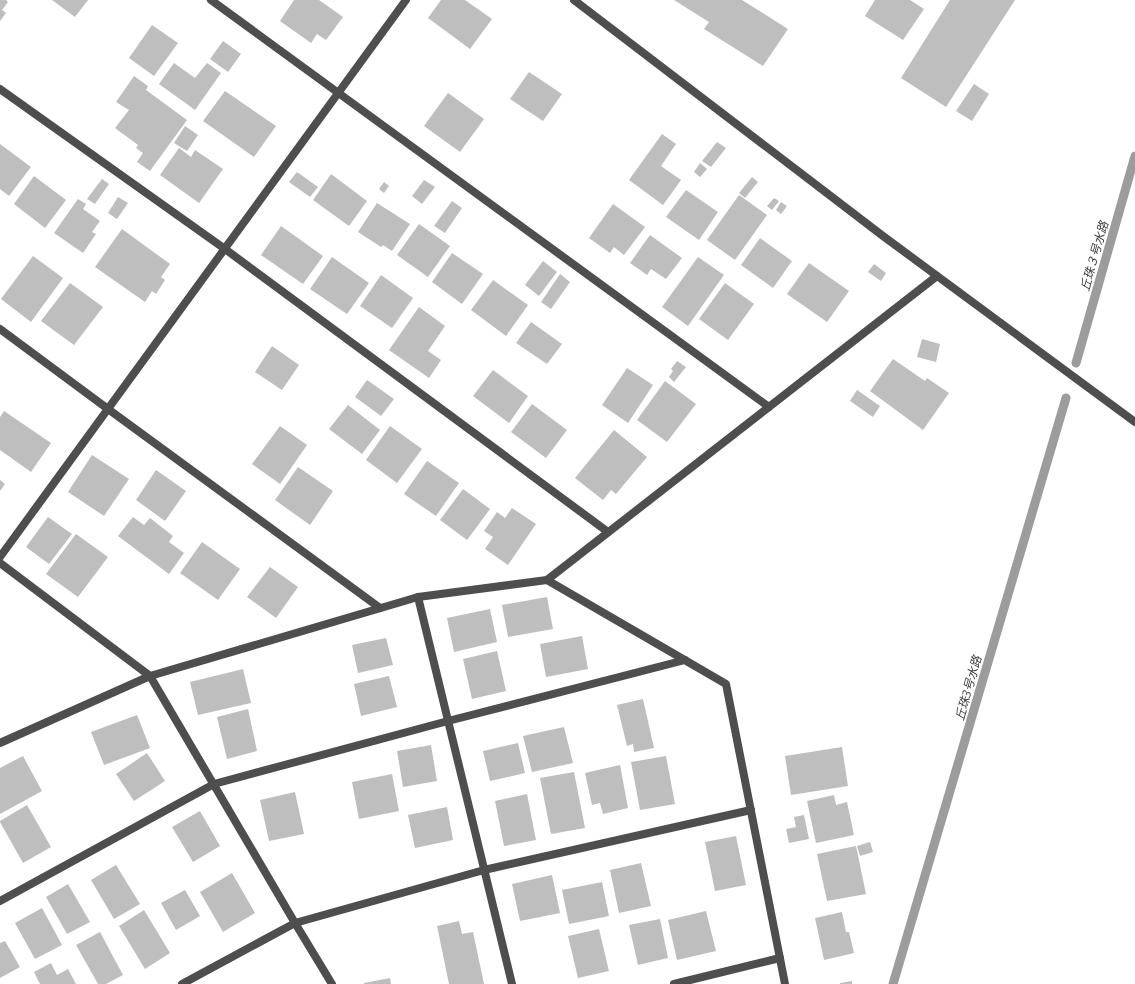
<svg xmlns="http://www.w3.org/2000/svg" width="1135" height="984" font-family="'Open Sans','Noto Sans JP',sans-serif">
	<rect width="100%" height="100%" fill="#fff"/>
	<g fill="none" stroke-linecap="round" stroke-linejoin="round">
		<g stroke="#9c9c9c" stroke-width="9">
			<path d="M1076,363L1135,156"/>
			<path d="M893,984L1066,398"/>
		</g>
	</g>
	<g fill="#bebebe">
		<path d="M0,0H6L8,2L2,10L6,13L0,21Z"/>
		<path d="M52,0H88L75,17Z"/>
		<path d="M294,0H319L343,17L326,40L317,34L311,43L280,21Z"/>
		<path d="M441,0H465L492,19L470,49L428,18Z"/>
		<path d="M674,0H742L788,29L763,66L704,29L709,22Z"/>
		<path d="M875,0H910L924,9L903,40L865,16Z"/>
		<path d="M950,0H1015L946,107L901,78Z"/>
		<path d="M152,25L178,43L154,76L129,58Z"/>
		<path d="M223,41L241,54L228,72L210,59Z"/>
		<path d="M174,63L195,78L207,63L221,73L195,110L159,84Z"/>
		<path d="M529,72L562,94L543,121L510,99Z"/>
		<path d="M134,76L148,86L146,90L187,120L150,171L137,162L143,153L136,148L138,145L115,128L129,110L116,102Z"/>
		<path d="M974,84L989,94L972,121L956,111Z"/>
		<path d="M225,91L276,126L254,157L203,121Z"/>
		<path d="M448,93L484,119L460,152L424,126Z"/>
		<path d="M185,126L198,135L187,151L174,143Z"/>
		<path d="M662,134L676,144L661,166L681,180L663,205L629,180Z"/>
		<path d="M717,142L726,148L711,167L702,161Z"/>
		<path d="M0,144L31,167L9,196L0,189Z"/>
		<path d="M179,148L191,157L195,150L223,169L199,203L160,175Z"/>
		<path d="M700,163L707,169L700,177L694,172Z"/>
		<path d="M297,172L318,187L310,197L289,182Z"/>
		<path d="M331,174L367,201L349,226L313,200Z"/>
		<path d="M34,176L66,200L45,228L14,204Z"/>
		<path d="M752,177L758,182L745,198L739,193Z"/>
		<path d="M102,179L109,184L95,204L87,199Z"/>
		<path d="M424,180L435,187L422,204L412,196Z"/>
		<path d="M384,182L389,186L384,193L379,189Z"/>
		<path d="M686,190L718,212L699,240L666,217Z"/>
		<path d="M739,195L767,215L735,260L707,240Z"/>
		<path d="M118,197L128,203L117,219L108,213Z"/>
		<path d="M774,198L779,201L772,210L767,206Z"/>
		<path d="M78,199L86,204L83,209L100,221L92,232L96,234L83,253L54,233Z"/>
		<path d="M452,201L462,208L445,233L434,226Z"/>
		<path d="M781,202L787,206L781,214L776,210Z"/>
		<path d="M377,203L410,224L392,251L383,245L381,247L358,232Z"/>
		<path d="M613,204L645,227L624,255L614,247L610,253L589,238Z"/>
		<path d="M419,224L450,246L428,277L397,255Z"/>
		<path d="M281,226L323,256L303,284L261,255Z"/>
		<path d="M122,229L170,264L161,277L165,280L156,294L152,291L145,302L95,267Z"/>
		<path d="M650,235L682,258L666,279L651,269L647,275L630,263Z"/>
		<path d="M760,238L792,261L773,288L741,265Z"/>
		<path d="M452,253L483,274L462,304L432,282Z"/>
		<path d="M33,256L63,278L31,322L1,299Z"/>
		<path d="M332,257L369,283L347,314L310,289Z"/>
		<path d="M698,257L724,275L688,326L662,307Z"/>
		<path d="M543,261L557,272L539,296L525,285Z"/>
		<path d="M809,263L849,291L827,322L787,294Z"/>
		<path d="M874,264L886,273L881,281L868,272Z"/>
		<path d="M560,274L570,282L551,309L541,302Z"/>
		<path d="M381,275L413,298L392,328L360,306Z"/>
		<path d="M493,280L528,305L506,336L471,310Z"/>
		<path d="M70,283L103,307L74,345L41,321Z"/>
		<path d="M725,283L754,304L728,340L699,319Z"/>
		<path d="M419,307L445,326L428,351L441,360L429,378L389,350Z"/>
		<path d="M531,322L562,344L547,364L516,343Z"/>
		<path d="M922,339L940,344L936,362L917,357Z"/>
		<path d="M272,346L299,365L282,390L255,372Z"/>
		<path d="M893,359L925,381L927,378L949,393L923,430L870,391Z"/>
		<path d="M677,361L686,367L674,382L669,377L673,371L671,369Z"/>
		<path d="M627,368L653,385L628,423L602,405Z"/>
		<path d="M493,370L528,396L509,423L473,396Z"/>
		<path d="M367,380L394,399L381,416L355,397Z"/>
		<path d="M665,381L696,404L667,442L637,420Z"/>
		<path d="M857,390L880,406L873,417L850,401Z"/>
		<path d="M532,404L567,430L546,458L511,432Z"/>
		<path d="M348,405L380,430L362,454L329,429Z"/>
		<path d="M4,411L51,443L31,472L0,450V417Z"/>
		<path d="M280,426L307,445L280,484L252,464Z"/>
		<path d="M390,426L422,449L397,483L366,460Z"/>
		<path d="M614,430L647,457L616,494L611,490L603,500L575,478Z"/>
		<path d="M92,455L129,479L104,516L68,492Z"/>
		<path d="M427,461L459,483L436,516L404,494Z"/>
		<path d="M298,467L333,491L310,525L275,500Z"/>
		<path d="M156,470L186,491L165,521L136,500Z"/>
		<path d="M0,480L5,484L0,491Z"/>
		<path d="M463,489L490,509L467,540L440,520Z"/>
		<path d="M512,508L536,524L508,565L485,549L493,537L484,531L497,512L505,518Z"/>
		<path d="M48,517L72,534L49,564L26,547Z"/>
		<path d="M133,517L144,525L150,518L173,536L169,542L184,553L169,574L118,536Z"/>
		<path d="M76,534L108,557L78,597L46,574Z"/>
		<path d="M202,542L240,569L218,600L180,573Z"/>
		<path d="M270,567L298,587L276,618L247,597Z"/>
		<path d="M547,597L553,629L508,637L502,605Z"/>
		<path d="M490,609L497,642L454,652L447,618Z"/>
		<path d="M582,636L588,669L546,677L540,644Z"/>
		<path d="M386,638L393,665L358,673L352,645Z"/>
		<path d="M497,651L506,691L472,699L463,659Z"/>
		<path d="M243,669L251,703L198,715L190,682Z"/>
		<path d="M389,676L397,707L361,716L354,684Z"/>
		<path d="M643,699L654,748L634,752L633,744L627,746L617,705Z"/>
		<path d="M248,709L257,751L227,759L217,717Z"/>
		<path d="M137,715L150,748L104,765L91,732Z"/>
		<path d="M564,727L573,763L532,772L523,736Z"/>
		<path d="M518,743L525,773L490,781L483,751Z"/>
		<path d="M431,745L437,781L403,787L397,751Z"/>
		<path d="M842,747L848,786L791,795L785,756Z"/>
		<path d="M147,753L165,781L134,801L116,774Z"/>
		<path d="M23,756L42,791L0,814V768Z"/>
		<path d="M666,756L675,804L640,810L631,762Z"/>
		<path d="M620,765L628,808L603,814L600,803L592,805L585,773Z"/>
		<path d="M574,772L585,828L551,834L540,778Z"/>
		<path d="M392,774L399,811L359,819L352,782Z"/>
		<path d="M295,792L304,834L269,841L260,800Z"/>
		<path d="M527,794L536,840L504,846L495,801Z"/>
		<path d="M834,795L836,805L847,802L854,835L816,843L807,801Z"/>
		<path d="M27,805L51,847L23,863L0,822V821Z"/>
		<path d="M447,807L453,840L415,848L408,815Z"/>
		<path d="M200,811L220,846L193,862L172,827Z"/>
		<path d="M804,815L809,839L789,843L786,829L796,827L794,817Z"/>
		<path d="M736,836L746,885L715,891L705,842Z"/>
		<path d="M870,842L873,852L860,856L857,846Z"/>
		<path d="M856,846L866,894L827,901L817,854Z"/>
		<path d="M641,863L651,906L619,913L610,870Z"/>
		<path d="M116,865L140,904L114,919L91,880Z"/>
		<path d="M232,873L255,913L223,932L200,892Z"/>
		<path d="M552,875L560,913L520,921L512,884Z"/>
		<path d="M602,882L609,916L569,924L562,890Z"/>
		<path d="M68,884L90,922L67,934L46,897Z"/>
		<path d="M185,890L200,916L176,930L161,903Z"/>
		<path d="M42,908L62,945L35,959L15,923Z"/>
		<path d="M144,910L170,953L145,969L119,926Z"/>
		<path d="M706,911L716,951L677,960L668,920Z"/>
		<path d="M842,912L846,932H849L854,953L824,960L815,918Z"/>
		<path d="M660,919L668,958L638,965L629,925Z"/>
		<path d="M459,921L462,934L473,932L484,984H449L437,926Z"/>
		<path d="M599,929L609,971L578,978L568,936Z"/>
		<path d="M100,932L123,975L106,984H98L76,945Z"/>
		<path d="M5,941L20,967L0,978V943Z"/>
		<path d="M51,963L57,975L68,969L76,984H40L34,972Z"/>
		<path d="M390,978L391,984H364V983Z"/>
		<path d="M852,981V984H840V983Z"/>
	</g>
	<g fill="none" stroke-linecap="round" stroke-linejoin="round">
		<g stroke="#4e4e4e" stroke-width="8">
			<path d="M211,0L769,407"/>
			<path d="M0,89L225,249L608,532"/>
			<path d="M0,329L108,409L380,608"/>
			<path d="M0,557L406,0"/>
			<path d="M0,563L150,676L295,923L332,984"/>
			<path d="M547,580L726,684L785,984"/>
			<path d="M418,597L512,984"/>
			<path d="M0,743L150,676L418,597L547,580L937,276"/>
			<path d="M0,901L214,784L448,721L685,660"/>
			<path d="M182,984L295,923L484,870L751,810"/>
			<path d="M674,984L780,958"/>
		</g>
		<path stroke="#4e4e4e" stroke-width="8" d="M574,0L883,236L1135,422"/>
	</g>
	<g text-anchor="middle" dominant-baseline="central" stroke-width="3" stroke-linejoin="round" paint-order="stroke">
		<g font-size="12" font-style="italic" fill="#3d3d3d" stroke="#fff">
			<text transform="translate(1094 256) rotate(-74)">丘珠３号水路</text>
			<text transform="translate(968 688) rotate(-74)">丘珠3号水路</text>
		</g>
	</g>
</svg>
